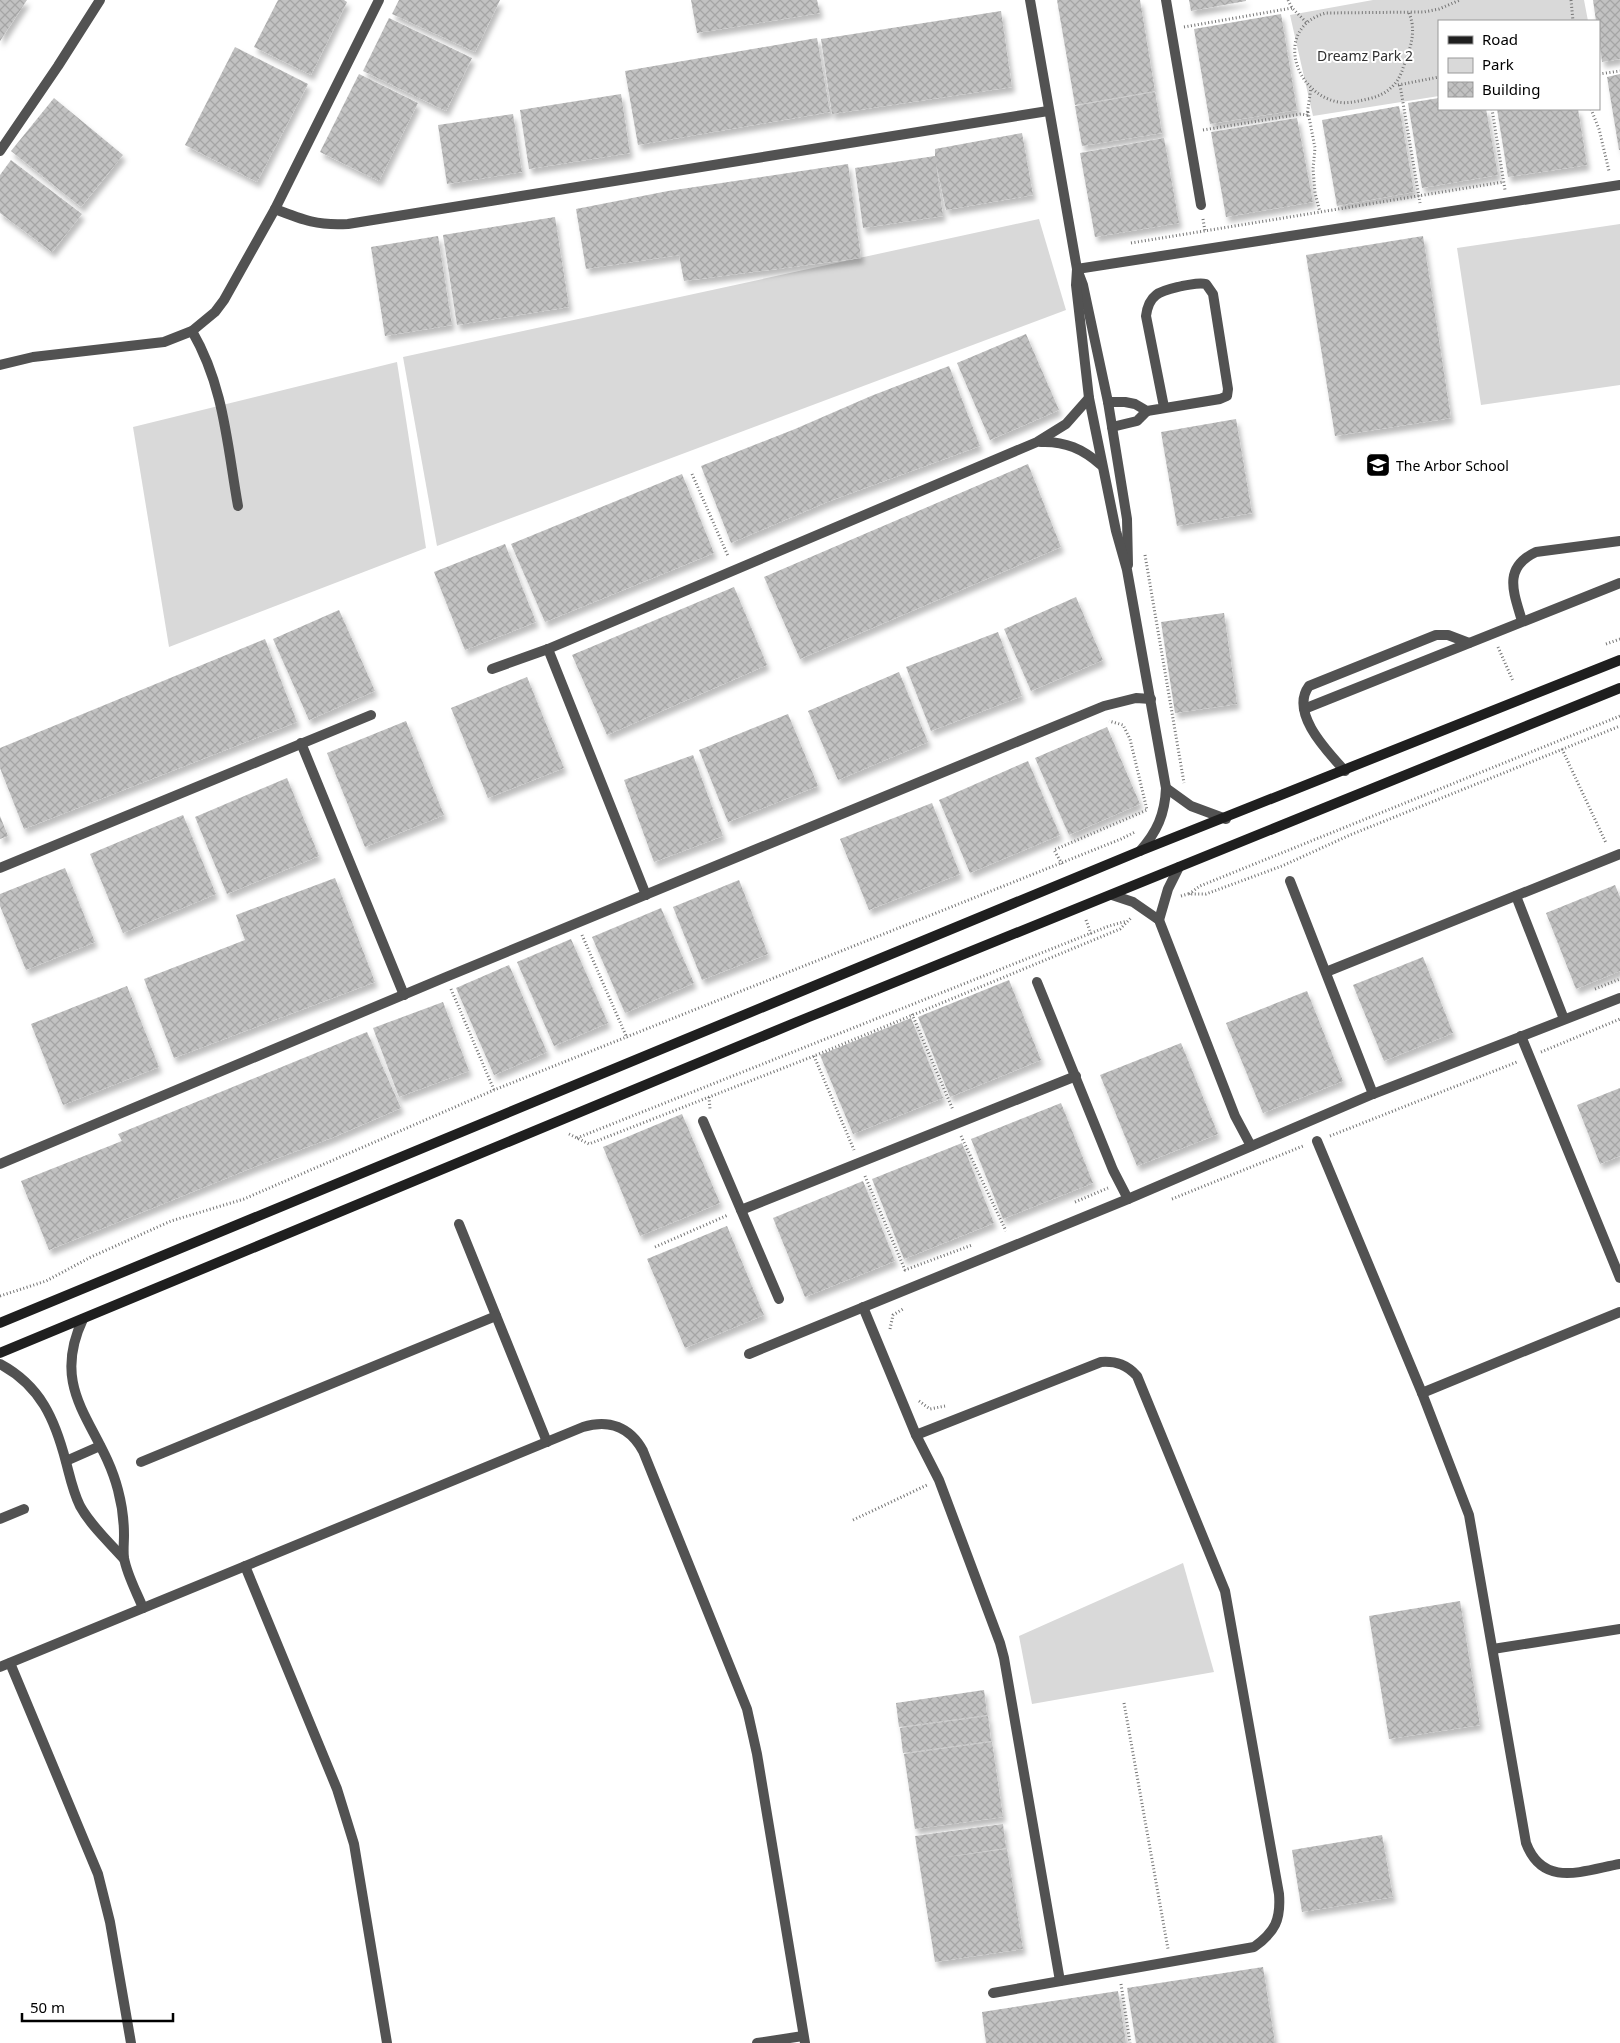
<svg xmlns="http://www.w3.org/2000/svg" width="1620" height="2043" font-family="'Noto Sans',sans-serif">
	<defs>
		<pattern id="building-cross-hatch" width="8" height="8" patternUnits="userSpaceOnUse" patternTransform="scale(1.25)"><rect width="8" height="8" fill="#c2c2c2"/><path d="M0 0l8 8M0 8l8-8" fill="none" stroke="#a5a5a5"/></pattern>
		<filter id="shadow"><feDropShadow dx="3" dy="5.5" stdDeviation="2.5" flood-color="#0004"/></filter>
	</defs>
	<rect width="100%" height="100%" fill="#fff"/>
	<g fill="#d9d9d9">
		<path d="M1373,0H1584L1588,21H1439V96L1313,116L1290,15Z"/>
		<path d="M1039,219L1066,310L437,546L403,357Z"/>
		<path d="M1620,224V385L1481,405L1457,248Z"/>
		<path d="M397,362L426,548L169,647L133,427Z"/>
		<path d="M1183,1563L1214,1672L1032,1704L1019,1636Z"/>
	</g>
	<g fill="url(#building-cross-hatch)" filter="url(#shadow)">
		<path d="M0,0H27L0,41Z"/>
		<path d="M278,0H344L347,2L311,75L254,47Z"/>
		<path d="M399,0H500L475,52L392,14Z"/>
		<path d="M691,0H817L820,13L697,33Z"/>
		<path d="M1057,0H1140L1155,91L1075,105Z"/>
		<path d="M1189,0H1246V1L1191,11Z"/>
		<path d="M1593,0H1620V59L1602,62L1599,39V21H1596Z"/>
		<path d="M1001,11L1012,87L832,114L821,39Z"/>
		<path d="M1281,14L1297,110L1210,124L1194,29Z"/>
		<path d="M389,18L472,58L446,111L363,71Z"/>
		<path d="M817,38L830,112L638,145L625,71Z"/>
		<path d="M235,47L308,84L257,182L185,145Z"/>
		<path d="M359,74L418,103L379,181L320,152Z"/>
		<path d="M1620,74V150H1619L1607,77Z"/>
		<path d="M1155,92L1162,133L1082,146L1075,106Z"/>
		<path d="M621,94L630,153L529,169L520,110Z"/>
		<path d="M54,98L123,155L81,207L11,151Z"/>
		<path d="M1439,98V109H1486L1498,175L1422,188L1408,103Z"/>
		<path d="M1399,106L1414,192L1337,206L1322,120Z"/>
		<path d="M1497,109H1578L1587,165L1508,177Z"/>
		<path d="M513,114L522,172L447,184L438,125Z"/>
		<path d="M1297,118L1313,202L1226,217L1211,132Z"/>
		<path d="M1022,133L1033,195L946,210L936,163L943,216L863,228L855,168L935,156V149Z"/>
		<path d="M1164,138L1179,223L1095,237L1080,153Z"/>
		<path d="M11,160L82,214L52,252L0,213V175Z"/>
		<path d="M848,164L861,258L684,281L679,255L586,269L576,209L668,191Z"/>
		<path d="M555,217L569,307L457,325L443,235Z"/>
		<path d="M438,236L452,325L385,336L371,247Z"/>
		<path d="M1423,236L1451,418L1335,436L1306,255Z"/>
		<path d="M1026,334L1059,410L990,440L957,363Z"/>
		<path d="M949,366L980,446L827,502L731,543L701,466L795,429L871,396Z"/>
		<path d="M1236,419L1252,513L1177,526L1161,432Z"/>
		<path d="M1028,464L1061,547L800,659L764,577Z"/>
		<path d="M682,474L714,553L545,622L511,544Z"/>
		<path d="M505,544L536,622L465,650L434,572Z"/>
		<path d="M734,587L767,665L607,735L572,655Z"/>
		<path d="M1076,597L1103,660L1031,691L1004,629Z"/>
		<path d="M339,610L375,691L309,720L273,639Z"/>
		<path d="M1224,613L1237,704L1175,713L1161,622Z"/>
		<path d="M998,632L1022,696L931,731L906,667Z"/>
		<path d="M265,639L297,722L24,829L0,768V748Z"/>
		<path d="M899,672L928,742L838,780L808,711Z"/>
		<path d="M527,677L564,768L488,798L451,708Z"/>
		<path d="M788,714L818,786L728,822L699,750Z"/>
		<path d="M406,721L444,815L365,847L327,753Z"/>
		<path d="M1107,727L1140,804L1069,835L1035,758Z"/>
		<path d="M693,755L723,836L654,862L624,780Z"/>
		<path d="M1028,761L1060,835L970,873L939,800Z"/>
		<path d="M287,778L319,856L227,894L195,817Z"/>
		<path d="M932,803L960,874L869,910L840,839Z"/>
		<path d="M183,815L216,894L123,933L90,854Z"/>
		<path d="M0,816L8,836L0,839Z"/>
		<path d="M65,868L95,942L26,970L0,906V894Z"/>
		<path d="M335,878L375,982L174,1058L144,979L245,940L236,915Z"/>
		<path d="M739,880L768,954L702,980L673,907Z"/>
		<path d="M1615,885L1620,897V971L1576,989L1546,913Z"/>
		<path d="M661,908L694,983L625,1013L592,937Z"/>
		<path d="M571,939L608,1023L554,1046L517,962Z"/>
		<path d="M1423,957L1453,1033L1384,1061L1353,985Z"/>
		<path d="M509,965L547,1052L494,1075L456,988Z"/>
		<path d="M1009,980L1041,1060L950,1097L918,1017Z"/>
		<path d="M127,986L159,1067L63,1105L31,1024Z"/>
		<path d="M1307,991L1343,1081L1263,1113L1226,1023Z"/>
		<path d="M443,1002L469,1071L399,1097L373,1028Z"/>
		<path d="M911,1018L943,1098L853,1134L820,1055Z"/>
		<path d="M367,1032L401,1108L334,1137L254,1167L49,1250L21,1181L122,1141L118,1134Z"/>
		<path d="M1181,1043L1218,1134L1137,1166L1100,1075Z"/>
		<path d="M1620,1088V1156L1600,1164L1577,1105Z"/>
		<path d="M1061,1103L1093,1183L1003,1219L971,1139Z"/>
		<path d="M682,1114L720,1203L640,1236L603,1147Z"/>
		<path d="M962,1143L994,1223L904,1259L872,1179Z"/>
		<path d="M863,1181L895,1261L805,1297L773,1218Z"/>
		<path d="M727,1226L764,1315L685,1348L647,1259Z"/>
		<path d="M1460,1601L1480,1725L1389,1739L1369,1616Z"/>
		<path d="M984,1690L987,1715L899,1727L896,1703Z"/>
		<path d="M988,1716L991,1741L903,1753L900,1728Z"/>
		<path d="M992,1742L1003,1817L915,1829L904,1754Z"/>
		<path d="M1003,1824L1006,1848L940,1858L1007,1849L1023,1949L935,1962L915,1836Z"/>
		<path d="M1382,1835L1393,1897L1302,1912L1292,1850Z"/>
		<path d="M1263,1967L1275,2043H1136L1127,1988Z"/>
		<path d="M1118,1991L1126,2043H986L982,2012Z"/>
	</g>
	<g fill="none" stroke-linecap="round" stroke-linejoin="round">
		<g stroke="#747474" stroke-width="3" stroke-dasharray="1 2.5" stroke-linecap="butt">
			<path d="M1288,0L1292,8L1307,23"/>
			<path d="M1571,0L1573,21"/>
			<path d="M1409,13C1417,32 1410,49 1403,68C1398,85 1386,95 1368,99C1358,101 1348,104 1338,102C1293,93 1274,27 1326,13L1424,12L1439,9L1460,0"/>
			<path d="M1184,27L1292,8"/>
			<path d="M1599,74L1620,71"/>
			<path d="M1398,85L1439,77"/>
			<path d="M1400,85L1420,203"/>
			<path d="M1492,109L1505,190"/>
			<path d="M1591,109L1599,129L1609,171"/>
			<path d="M1308,112L1315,148L1313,169L1315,193L1320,212"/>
			<path d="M1203,130L1301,114L1307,115L1311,88"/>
			<path d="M1203,219L1205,231"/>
			<path d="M1131,243L1503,182"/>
			<path d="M692,474L728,556"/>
			<path d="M1145,555L1184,783"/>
			<path d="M1606,644L1620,639"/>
			<path d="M1498,647L1513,681"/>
			<path d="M1562,749L1606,843"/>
			<path d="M1062,864L1054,850L1147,810L1130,739L1123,725L1109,721"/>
			<path d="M1189,894L1200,886L1620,716"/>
			<path d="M1181,896L1188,894H1206L1282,866L1350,835L1620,726"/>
			<path d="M1086,920L1091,934"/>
			<path d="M582,935L627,1038"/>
			<path d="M451,989L494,1090"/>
			<path d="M1595,989L1620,979"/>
			<path d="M912,1014L953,1110"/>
			<path d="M1541,1052L1620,1019"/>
			<path d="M814,1056L854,1150"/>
			<path d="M709,1097L710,1109"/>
			<path d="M569,1134L589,1144L814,1056L1120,929L1131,918"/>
			<path d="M961,1136L1006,1231"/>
			<path d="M1330,1136L1517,1062"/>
			<path d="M577,1138L1109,926L1127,921"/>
			<path d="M865,1176L905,1270L972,1245"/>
			<path d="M1172,1199L1303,1146"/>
			<path d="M1075,1202L1108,1188"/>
			<path d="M655,1247L728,1215"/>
			<path d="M0,1296L46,1281L91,1257L171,1221L244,1199L494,1090L1121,839L1135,832"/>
			<path d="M890,1329L893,1315L903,1309"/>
			<path d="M919,1401L930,1409L945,1406"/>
			<path d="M853,1520L927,1485"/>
			<path d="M1124,1703L1168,1949"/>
			<path d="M1121,1984L1130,2043"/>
		</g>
		<g stroke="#525252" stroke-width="10">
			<path d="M192,331C224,386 227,444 238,506"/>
			<path d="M1108,402H1125L1135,404L1147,411L1220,399L1227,396L1228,389L1213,294L1206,284C1198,282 1191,285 1182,286C1162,291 1149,292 1146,316L1164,407"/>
			<path d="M1112,427L1137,421L1147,411"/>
			<path d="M1522,621C1514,593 1502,568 1536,552L1620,541"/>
			<path d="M1304,709L1620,583"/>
			<path d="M1345,771C1328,752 1289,713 1309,686L1436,635H1448L1469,643"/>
		</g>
		<g stroke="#525252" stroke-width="10">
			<path d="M1030,0L1077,269L1083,285L1108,402L1127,519L1128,565"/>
			<path d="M1166,0L1201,205"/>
			<path d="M0,151L58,66L100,0"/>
			<path d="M275,209C303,220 318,226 348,224L1048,111"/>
			<path d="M1077,269L1076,285L1089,398L1116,531L1127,570L1166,788C1165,814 1157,832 1140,851"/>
			<path d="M1077,269L1620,185"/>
			<path d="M0,365L33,357L164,342L192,331L215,312L224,300L275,209L379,0"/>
			<path d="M1041,442C1065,441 1083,449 1101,465"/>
			<path d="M548,649L646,895"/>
			<path d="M492,669L548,649L1037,442L1066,424L1089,398"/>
			<path d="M301,743L404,995"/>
			<path d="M1166,788L1191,806L1226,819"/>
			<path d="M0,868L371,715"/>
			<path d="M1290,881L1373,1094"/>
			<path d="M1112,895L1133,902L1159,920L1235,1116L1251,1146"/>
			<path d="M1516,896L1564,1019"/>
			<path d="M1159,920L1168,889L1179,867"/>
			<path d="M1326,972L1620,854"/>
			<path d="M1037,982L1113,1170L1128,1199"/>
			<path d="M1521,1036L1620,1278"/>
			<path d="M703,1121L779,1299"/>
			<path d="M1317,1141L1422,1393L1469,1515L1526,1843C1543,1888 1582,1871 1620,1864"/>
			<path d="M0,1164L446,977L1104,706L1136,698L1151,699"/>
			<path d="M741,1210L1076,1076"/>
			<path d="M459,1224L547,1442"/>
			<path d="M863,1307L916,1435L939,1480L1000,1643L1004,1658L1060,1981"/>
			<path d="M83,1319C48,1393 101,1424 118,1490C122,1505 124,1520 124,1535C124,1543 123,1551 124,1558C127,1575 137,1593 143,1608"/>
			<path d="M749,1354L1128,1199L1373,1094L1620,998"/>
			<path d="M0,1364C41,1386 55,1420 66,1462C70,1477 73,1492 80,1506C91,1526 109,1542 124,1559"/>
			<path d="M1422,1393L1620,1312"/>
			<path d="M916,1435L1101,1362C1117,1361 1127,1365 1137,1376L1225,1591L1279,1894C1281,1920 1275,1932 1254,1947L993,1993"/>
			<path d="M66,1461L100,1446"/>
			<path d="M141,1462L496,1316"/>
			<path d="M0,1519L24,1509"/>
			<path d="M245,1566L337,1789L354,1844L387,2043"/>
			<path d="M1493,1649L1620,1629"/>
			<path d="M10,1663L98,1874L110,1922L131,2043"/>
			<path d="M0,1667L583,1427C609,1419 630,1427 643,1451L747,1709L757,1754L805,2043"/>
			<path d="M757,2043L803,2036"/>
		</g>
		<g stroke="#1f1f1f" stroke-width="10">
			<path d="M0,1323L1140,851L1620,660"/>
			<path d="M0,1353L809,1017L1620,688"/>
		</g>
	</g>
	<defs>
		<symbol id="school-square" viewBox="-11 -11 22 22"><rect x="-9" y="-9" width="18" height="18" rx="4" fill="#000" stroke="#fff"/><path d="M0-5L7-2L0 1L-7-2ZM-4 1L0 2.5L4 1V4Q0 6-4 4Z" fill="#fff"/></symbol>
	</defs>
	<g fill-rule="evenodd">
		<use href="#school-square" x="1364" y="451" width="28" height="28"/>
	</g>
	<g text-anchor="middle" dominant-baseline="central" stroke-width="4" stroke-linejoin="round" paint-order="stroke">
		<g font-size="14" fill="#303030" stroke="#fff">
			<text x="1365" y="55">Dreamz Park 2</text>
		</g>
		<g font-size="14" fill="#000" stroke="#fff" text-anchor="start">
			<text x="1396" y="465">The Arbor School</text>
		</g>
	</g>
	<rect x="1438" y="20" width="162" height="90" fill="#ffffff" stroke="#999999"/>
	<rect x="1448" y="36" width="25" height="8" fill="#1f1f1f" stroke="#999999"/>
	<text x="1482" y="45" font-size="15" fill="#000000">Road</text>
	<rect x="1448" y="58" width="25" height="15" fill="#d9d9d9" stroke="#999999"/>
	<text x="1482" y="70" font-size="15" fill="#000000">Park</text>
	<rect x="1448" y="82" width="25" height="15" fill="url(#building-cross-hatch)" stroke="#999999"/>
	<text x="1482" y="95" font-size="15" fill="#000000">Building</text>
	<path d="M22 2013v8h151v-8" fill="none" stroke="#000000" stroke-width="2.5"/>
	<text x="30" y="2013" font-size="15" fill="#000000" stroke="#ffffff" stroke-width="4" paint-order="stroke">50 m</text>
</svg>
